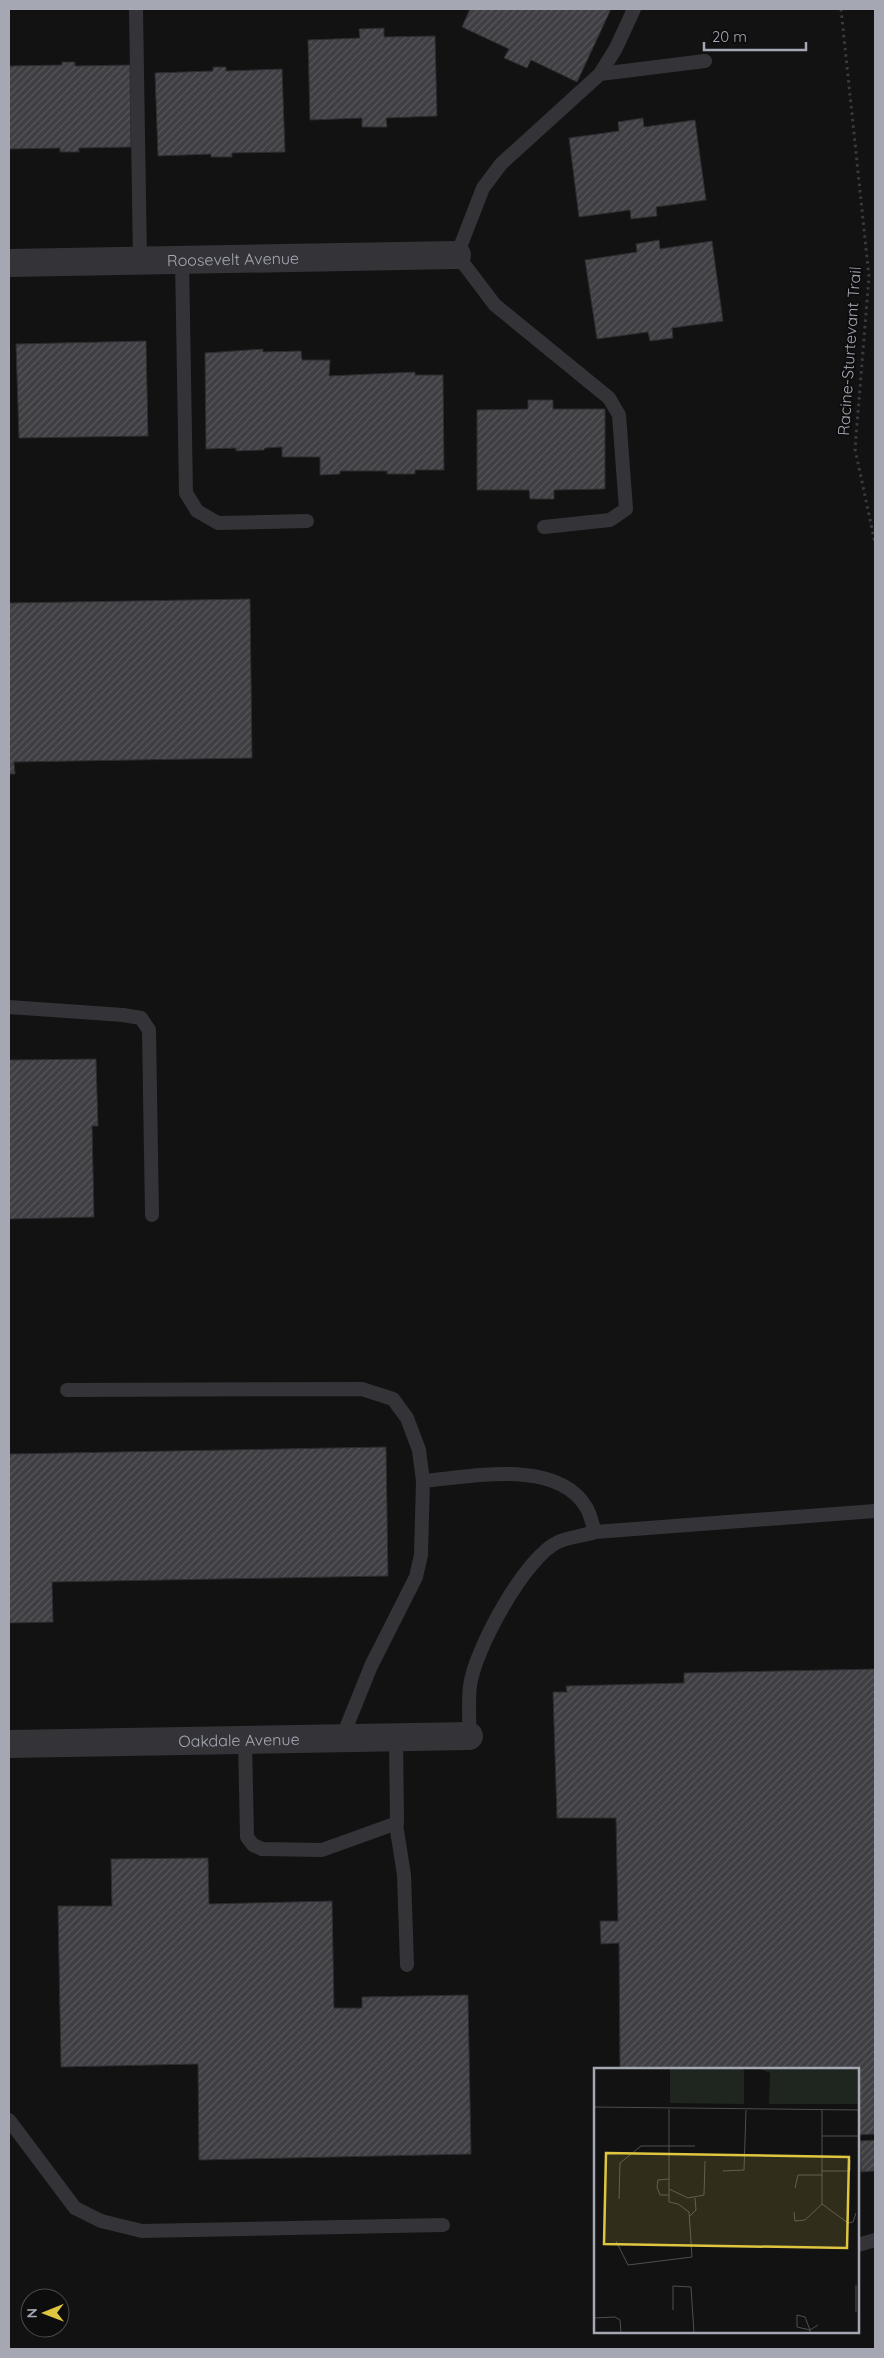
<svg xmlns="http://www.w3.org/2000/svg" width="884" height="2358" font-family="Quicksand,sans-serif">
	<defs>
		<pattern id="building-hatch" width="6" height="6" patternUnits="userSpaceOnUse" patternTransform="scale(1.25)"><rect width="6" height="6" fill="#3f3f43"/><path d="M-1 1l2-2M0 6l6-6M5 7l2-2" fill="none" stroke="#58585c"/></pattern>
	</defs>
	<rect width="100%" height="100%" fill="#121213"/>
	<g fill="url(#building-hatch)" stroke="#2d2c2f">
		<path d="M470,9H611L577,82L531,60L527,68L504,58L509,49L462,27Z"/>
		<path d="M384,28V37L435,36L437,116L386,118L387,127H362V118L310,120L308,40L360,38L359,29Z"/>
		<path d="M62,62H75V66L130,65L131,147L79,148V152H60V148L9,149V66L62,65Z"/>
		<path d="M213,67H226V71L282,69L285,152L232,153V157H211V154L158,156L155,73L213,71Z"/>
		<path d="M643,118L644,127L695,120L706,200L656,207L657,216L631,219L630,210L579,217L569,138L619,131L618,122Z"/>
		<path d="M659,240L660,249L712,241L723,321L672,328L673,338L650,341L648,332L597,339L585,260L637,252L636,244Z"/>
		<path d="M146,341L148,436L19,438L16,344Z"/>
		<path d="M263,349V352L301,351L302,360H330L329,376L415,372V375H443L444,470H415V474H387V471H340V474L320,475V457H282V447L265,448L264,450L236,451V448L206,449L205,353Z"/>
		<path d="M528,400H553V409H605V489L554,490V499H530L529,490H477V410L528,409Z"/>
		<path d="M250,599L252,758L14,762L15,774H9V603Z"/>
		<path d="M96,1059L98,1126H92L94,1217L9,1219V1060Z"/>
		<path d="M386,1447L388,1576L52,1582L53,1622L9,1623V1454Z"/>
		<path d="M875,1669V2134L858,2135V2069H620L619,1943L601,1944L600,1921H618L616,1818H557L553,1692H567L566,1686L684,1683V1673Z"/>
		<path d="M208,1858L209,1904L332,1901L334,2008H362V1997L468,1995L471,2154L199,2160L198,2064L61,2067L58,1906H112L111,1859Z"/>
		<path d="M875,2140V2171L861,2172L860,2141Z"/>
	</g>
	<g fill="none" stroke-linecap="round" stroke-linejoin="round">
		<path stroke="#3a3a3f" stroke-width="3" stroke-dasharray="2.5 4" stroke-linecap="butt" d="M841,9L869,277L855,449L875,543"/>
		<g stroke="#343438" stroke-width="14">
			<path d="M136,9L140,260"/>
			<path d="M600,74L705,61"/>
			<path d="M182,259L186,493L197,511L218,523L307,521"/>
			<path d="M544,527L610,520L626,509L619,415L609,398L495,305L457,255L483,188L501,164L600,74L616,48L634,9"/>
			<path d="M9,1007L123,1015L141,1018L149,1030L152,1215"/>
			<path d="M67,1390L362,1389L393,1399L407,1418L419,1450L423,1481L421,1555L416,1577L371,1666L342,1738"/>
			<path d="M423,1481C470,1477 557,1458 586,1507C591,1514 592,1525 595,1532"/>
			<path d="M469,1736C470,1720 468,1702 470,1686C474,1651 525,1557 558,1542C569,1537 583,1536 595,1532L875,1511"/>
			<path d="M245,1740L247,1837L253,1845L262,1849L322,1850L397,1823L396,1737"/>
			<path d="M396,1824L404,1875L407,1965"/>
			<path d="M9,2120L75,2208L101,2221L142,2231L443,2225"/>
			<path d="M858,2245L875,2240"/>
		</g>
		<g stroke="#343438" stroke-width="28">
			<path id="s1" d="M9,263L457,255"/>
			<path id="s2" d="M9,1744L469,1736"/>
		</g>
	</g>
	<g text-anchor="middle" dominant-baseline="central" stroke-width="4" stroke-linejoin="round" paint-order="stroke">
		<g font-size="16" fill="#a5a7b3" stroke="#0d0d0e">
			<text stroke="none"><textPath href="#s1" startOffset="224">Roosevelt Avenue</textPath></text>
			<text transform="translate(849 351) rotate(-86)">Racine-Sturtevant Trail</text>
			<text stroke="none"><textPath href="#s2" startOffset="230">Oakdale Avenue</textPath></text>
		</g>
	</g>
	<g transform="translate(594 2068)">
		<rect width="265" height="265" fill="#121213"/>
		<path d="M76,0H150V36L76,35ZM164,0H265V36H175L176,5Z" fill="#1f2620"/>
		<path fill="none" stroke="#4d4e53" stroke-width="1" d="M0,39L265,42M228,42V136M228,68H264M129,103L150,102L152,42M228,103H256V92M75,111L64,112L63,119L66,127H75M201,120L204,107H228M75,121L94,130L110,127L111,93M25,131L26,95L47,78H101M228,136L254,155L259,154L262,145M200,144L201,153L211,152L228,136M96,148L102,142L101,130M22,173L34,197L98,189L95,144L84,136L75,134V41M262,217V244M79,242V218L97,219L100,265M0,250L21,249L26,252L27,265M216,265V262L211,249L203,247V259L216,262L224,257"/>
		<path fill="#dec640" fill-opacity="0.15" stroke="#dec640" stroke-width="2.5" d="M12,85L255,89L253,180L10,176Z"/>
		<rect width="265" height="265" fill="none" stroke="#a5a7b3" stroke-width="2.5"/>
	</g>
	<rect width="884" height="2358" fill="none" stroke="#a5a7b3" stroke-width="20"/>
	<g transform="translate(45 2313) rotate(269)"><circle r="24" fill="#0d0d0e" stroke="#4a4b50"/>
	<path d="M0-4L9 19L0 12L-9 19Z" fill="#dec640"/>
	<text y="-8" font-size="14" font-weight="bold" text-anchor="middle" fill="#a5a7b3">N</text>
	</g>
	<path d="M704 42v8h102v-8" fill="none" stroke="#a5a7b3" stroke-width="2.5"/>
	<text x="712" y="42" font-size="15" fill="#a5a7b3" stroke="#0d0d0e" stroke-width="4" paint-order="stroke">20 m</text>
</svg>
